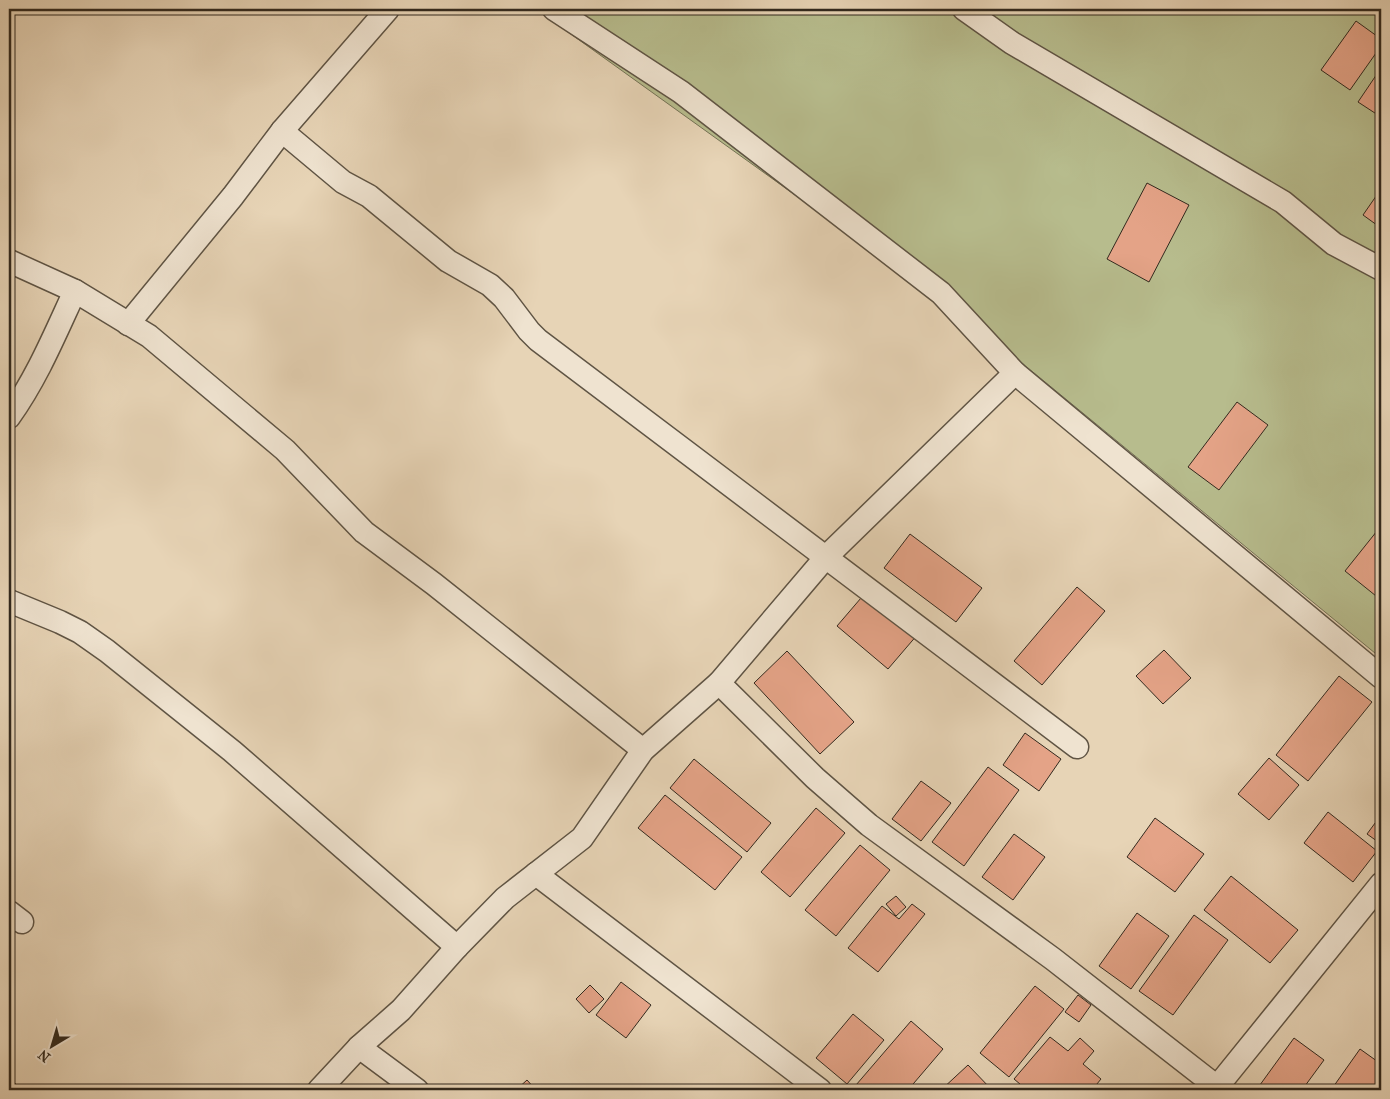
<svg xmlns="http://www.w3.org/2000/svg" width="1390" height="1099" font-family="'IM FELL French Canon',serif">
	<rect width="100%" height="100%" fill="#e7d4b6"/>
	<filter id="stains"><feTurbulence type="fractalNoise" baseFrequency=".004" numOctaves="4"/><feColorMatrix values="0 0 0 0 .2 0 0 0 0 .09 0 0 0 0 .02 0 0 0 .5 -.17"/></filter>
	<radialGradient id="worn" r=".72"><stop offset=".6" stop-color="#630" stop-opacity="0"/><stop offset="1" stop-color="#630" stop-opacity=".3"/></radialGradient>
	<path fill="#b7bc8d" stroke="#747256" d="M536,9H1381V658L972,322Z"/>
	<g fill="#e4a387" stroke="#32291e">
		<path d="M1356,21L1381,39V46L1350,90L1321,70Z"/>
		<path d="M1381,68V117L1358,102Z"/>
		<path d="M1147,183L1189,205L1149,282L1107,259Z"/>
		<path d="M1381,189V228L1363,215Z"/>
		<path d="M1237,402L1268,425L1219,490L1188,467Z"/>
		<path d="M1381,526V600L1345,571Z"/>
		<path d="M910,534L982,588L956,622L884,568Z"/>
		<path d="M1077,587L1105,611L1042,685L1014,661Z"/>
		<path d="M867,591L918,634L888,669L837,626Z"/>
		<path d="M1164,650L1191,678L1163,704L1136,676Z"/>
		<path d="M787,651L854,722L820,754L754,683Z"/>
		<path d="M1339,676L1372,702L1308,781L1276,755Z"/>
		<path d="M1025,733L1061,759L1039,791L1003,765Z"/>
		<path d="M1269,758L1299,785L1269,820L1238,794Z"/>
		<path d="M694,759L771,823L747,852L670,788Z"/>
		<path d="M988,767L1019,790L964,866L932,842Z"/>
		<path d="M921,781L951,803L921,841L892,819Z"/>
		<path d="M665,795L742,857L715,890L638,828Z"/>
		<path d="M816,808L845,833L790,897L761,872Z"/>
		<path d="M1328,812L1377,851L1353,882L1304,843Z"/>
		<path d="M1381,815V844L1367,834Z"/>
		<path d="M1155,818L1204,854L1175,892L1127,857Z"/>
		<path d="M1014,834L1045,857L1013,900L982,877Z"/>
		<path d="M860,845L890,870L836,936L805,910Z"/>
		<path d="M1231,876L1298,930L1270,963L1204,910Z"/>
		<path d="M896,896L906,907L896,916L886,904Z"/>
		<path d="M912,904L925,914L878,972L848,948L882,906L899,919Z"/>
		<path d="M1137,913L1169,936L1131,989L1099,966Z"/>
		<path d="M1194,915L1228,940L1173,1015L1139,991Z"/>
		<path d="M621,982L651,1005L626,1038L596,1015Z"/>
		<path d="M590,985L604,999L589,1013L576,999Z"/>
		<path d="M1035,986L1064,1009L1009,1077L980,1053Z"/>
		<path d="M1078,995L1091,1005L1079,1022L1065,1012Z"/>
		<path d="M853,1014L884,1040L847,1084L816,1058Z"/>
		<path d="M911,1021L943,1049L908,1090H862L856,1085Z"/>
		<path d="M1050,1037L1068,1051L1080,1038L1094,1051L1083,1064L1101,1079L1092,1090H1027L1014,1079Z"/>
		<path d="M1294,1038L1324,1060L1302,1090H1258L1257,1089Z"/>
		<path d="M1360,1049L1381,1064V1090H1331Z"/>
		<path d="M968,1065L992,1090H941Z"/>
		<path d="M9,1079L24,1090H9Z"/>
		<path d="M527,1080L536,1090H516Z"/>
	</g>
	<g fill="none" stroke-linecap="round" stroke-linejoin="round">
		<defs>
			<g id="street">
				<path d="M554,9L681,92L941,293L1015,373L1381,677"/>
				<path d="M964,9L1012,43L1283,202L1334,244L1381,269"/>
				<path d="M282,131L343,182L369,196L448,261L490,285L504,298L529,331L538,340L1077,747"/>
				<path d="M9,261L75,291L149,336L285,450L364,532L434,584L643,750"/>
				<path d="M128,324L233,196L282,131L388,9"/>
				<path d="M9,417C37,378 55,334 75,291"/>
				<path d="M9,601L60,622L80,632L107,651L232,751L457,947"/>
				<path d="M719,683L815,778L869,825L1053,959L1221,1090"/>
				<path d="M536,874L820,1090"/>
				<path d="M9,912L22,922"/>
				<path d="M359,1047L401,1010L457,947L505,898L582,838L643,750L719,683L826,557L1015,373"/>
				<path d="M1217,1087L1381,884"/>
				<path d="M319,1090L359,1047L417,1090"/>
			</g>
		</defs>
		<use href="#street" stroke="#5f5444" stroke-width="25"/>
		<use href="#street" stroke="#efe3d0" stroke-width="22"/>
	</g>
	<rect width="1390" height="1099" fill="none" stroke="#e7d4b6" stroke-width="30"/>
	<rect x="10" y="10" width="1370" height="1079" fill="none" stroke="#32291e" stroke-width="2.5"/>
	<rect x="15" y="15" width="1360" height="1069" fill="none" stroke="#32291e"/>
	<g transform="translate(52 1046) rotate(218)" stroke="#efe3d0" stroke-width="4" paint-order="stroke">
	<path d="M0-4L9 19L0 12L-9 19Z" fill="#32291e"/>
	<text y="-8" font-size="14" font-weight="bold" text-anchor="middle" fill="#32291e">N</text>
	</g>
	<rect width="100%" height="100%" filter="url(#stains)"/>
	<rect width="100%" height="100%" fill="url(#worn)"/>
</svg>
